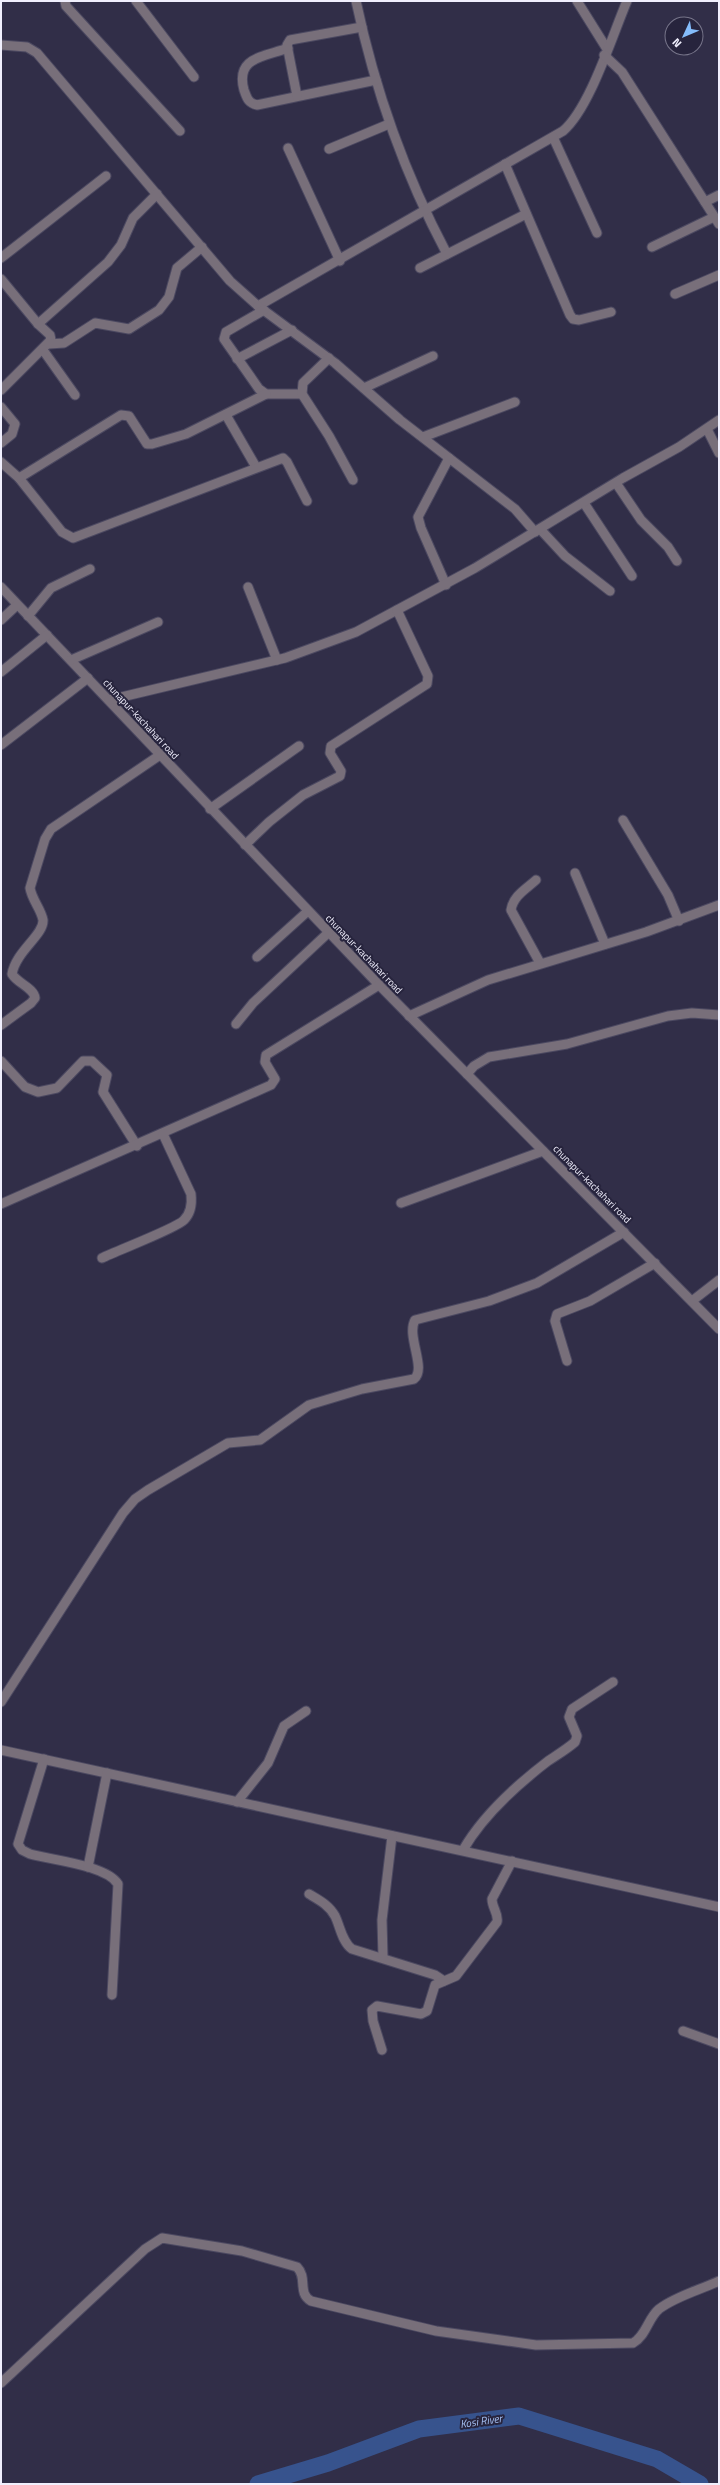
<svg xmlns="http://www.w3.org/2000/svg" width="720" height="2485" font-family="'Titillium Web',sans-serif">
	<rect width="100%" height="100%" fill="#312e48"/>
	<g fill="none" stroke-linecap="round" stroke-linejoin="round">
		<path stroke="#37538d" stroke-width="17" d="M258,2484L328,2463L419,2429L519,2416L657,2459L700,2484"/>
		<defs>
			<g id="minor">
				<path d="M65,1L66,6L180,131"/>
				<path d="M136,1L194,77"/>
				<path d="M356,1C375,91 404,173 447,254"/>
				<path d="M577,1L607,49"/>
				<path d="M1,45L27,47L37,53L230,281L258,306L563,131C590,108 612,36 627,1"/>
				<path d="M288,48C264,57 235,57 244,90C247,98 248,103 257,105L376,80"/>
				<path d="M604,55L622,72L719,224"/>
				<path d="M297,96L287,45L290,40L362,27"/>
				<path d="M553,137L597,233"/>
				<path d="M288,148L340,261"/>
				<path d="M329,149L389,124"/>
				<path d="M505,164L570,315L573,319L579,320L611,312"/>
				<path d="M705,202L719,195"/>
				<path d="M652,247L714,217"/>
				<path d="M1,258L106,176"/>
				<path d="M420,268L526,214"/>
				<path d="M1,279L38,324L50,335L51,340L1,390"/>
				<path d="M675,294L719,275"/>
				<path d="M258,306L335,363L400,420L515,509L535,532"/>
				<path d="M264,310L226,332L224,339L259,389L266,394H302"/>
				<path d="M38,324L108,262L121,245L133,218L157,194"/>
				<path d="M49,344L64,343L95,323L129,329L159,310L169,297L177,268L202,247"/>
				<path d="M43,350L75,395"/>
				<path d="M329,358L303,383L302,394L329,436L353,480"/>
				<path d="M237,359L292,330"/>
				<path d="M364,388L433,356"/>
				<path d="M1,407L15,424L12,434L1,443"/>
				<path d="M226,415L256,467"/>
				<path d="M707,429L719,453"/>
				<path d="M423,437L515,402"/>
				<path d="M1,462L19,478L62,532L73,538L283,458L287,462L307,501"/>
				<path d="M19,478L121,415L129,416L147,444H152L186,434L266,394"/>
				<path d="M616,483L641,520L668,547L677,561"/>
				<path d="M584,503L632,576"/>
				<path d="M540,529L565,556L610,591"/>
				<path d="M446,585L421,528L418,517L449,458"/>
				<path d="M1,587L379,985L719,1329"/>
				<path d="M248,587L277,660"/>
				<path d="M28,616L51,588L90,569"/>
				<path d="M1,620L17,605"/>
				<path d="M71,660L158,622"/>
				<path d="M1,672L47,635"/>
				<path d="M109,700L285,658L356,632L475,568L623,478L679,447L719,420"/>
				<path d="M1,745L88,678"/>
				<path d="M210,809L299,746"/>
				<path d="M623,820L668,895L679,921"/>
				<path d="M245,845L269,822L303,795L340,776L341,771L330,753L331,746L427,684L428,676L397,610"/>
				<path d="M575,873L605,944"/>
				<path d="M536,880C526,889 513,896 511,910L540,963"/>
				<path d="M257,957L308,911"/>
				<path d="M409,1016L488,980L646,932L719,905"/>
				<path d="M236,1024L253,1003L328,933"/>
				<path d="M1,1025L31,1003L35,998C34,988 17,983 12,974C16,951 44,935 43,920C41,909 32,900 30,888L45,839L51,829L160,755"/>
				<path d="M1,1061L25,1087L38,1092L57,1088L83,1061H92L107,1075L103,1092L137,1146"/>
				<path d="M467,1074L474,1066L489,1057L567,1044L668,1016L692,1013L719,1015"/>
				<path d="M401,1203L543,1151"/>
				<path d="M1,1204L271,1085L275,1079L265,1062L266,1055L379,985"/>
				<path d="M102,1258C116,1251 177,1228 184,1220C191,1213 192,1203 191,1194L163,1134"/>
				<path d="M692,1301L719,1280"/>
				<path d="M567,1361L555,1321L557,1314L590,1301L655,1263"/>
				<path d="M1,1702L123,1513L135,1499L148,1490L228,1443L260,1440L309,1405L362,1389L414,1379C427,1369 406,1336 415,1320L489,1301L537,1283L624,1232"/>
				<path d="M1,1750L719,1907"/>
				<path d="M44,1759L18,1844L22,1850L30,1854C51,1860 106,1865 118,1884L112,1995"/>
				<path d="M237,1802L268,1763L284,1726L306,1711"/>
				<path d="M463,1850C482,1817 518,1784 548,1761C557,1755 567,1749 575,1742L577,1736L569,1717L572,1709L613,1682"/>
				<path d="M88,1867L107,1773"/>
				<path d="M309,1894C319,1900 329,1905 335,1916C340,1926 342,1942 352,1949L435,1975L444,1981"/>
				<path d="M383,1957L382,1920L392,1836"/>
				<path d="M683,2031L719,2044"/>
				<path d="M382,2050L373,2021L372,2010L377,2006L421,2014L427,2011L435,1985L456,1976L497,1922C499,1914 492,1908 492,1899L512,1861"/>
				<path d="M1,2383L145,2249L162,2238L242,2251L297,2267C308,2278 297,2293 311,2301L436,2331L536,2345L633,2343C646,2336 648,2318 659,2309C676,2296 700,2290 719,2281"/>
			</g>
		</defs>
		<use href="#minor" stroke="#4c4961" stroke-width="11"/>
		<use href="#minor" stroke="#786f7a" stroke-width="9"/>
	</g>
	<g text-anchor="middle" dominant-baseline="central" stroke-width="4" stroke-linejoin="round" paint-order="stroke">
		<g font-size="10" fill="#f0effd" stroke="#27243d">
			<text transform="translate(141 719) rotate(47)">chunapur-kachahari road</text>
			<text transform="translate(364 954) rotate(46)">chunapur-kachahari road</text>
			<text transform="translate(592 1184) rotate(45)">chunapur-kachahari road</text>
		</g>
		<g font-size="11" font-style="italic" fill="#a5c0f3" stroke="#27243d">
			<text transform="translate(481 2421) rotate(-8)">Kosi River</text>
		</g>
	</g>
	<rect width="720" height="2485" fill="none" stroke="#f0effd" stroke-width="4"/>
	<g transform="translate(684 36) rotate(226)"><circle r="19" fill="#27243d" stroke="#77758a"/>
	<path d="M0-3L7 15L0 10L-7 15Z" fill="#84bcfb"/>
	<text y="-6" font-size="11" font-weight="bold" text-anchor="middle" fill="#f0effd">N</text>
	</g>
</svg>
